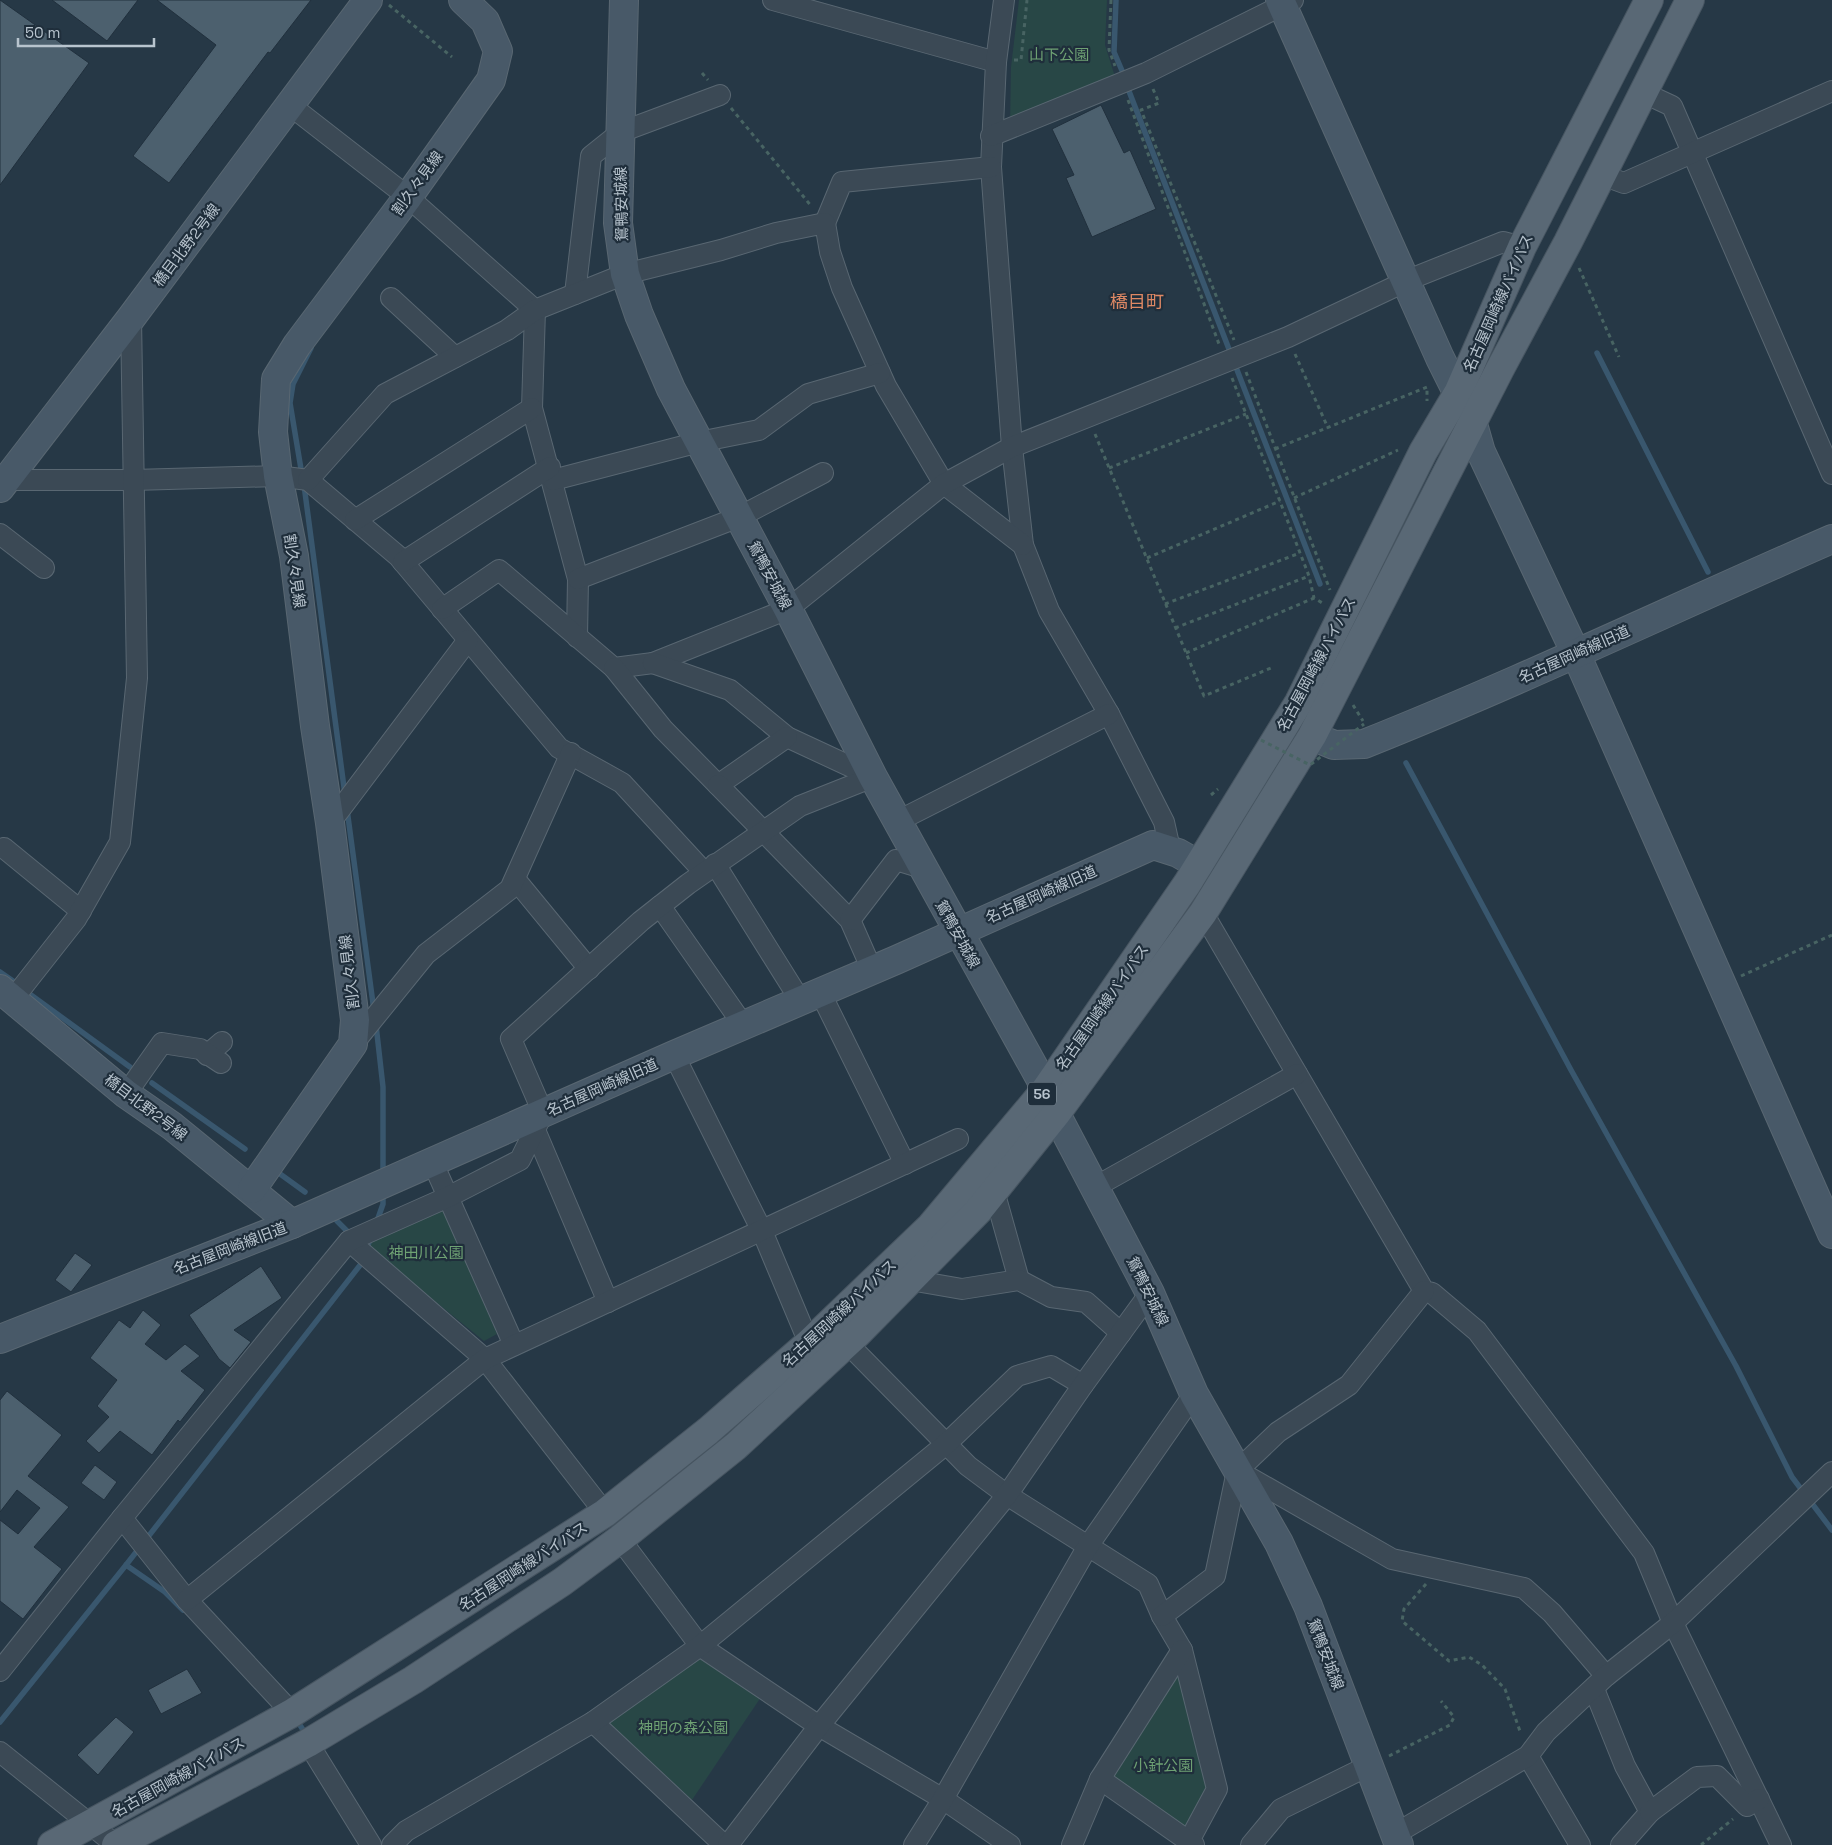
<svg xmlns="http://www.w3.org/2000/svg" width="1832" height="1845" font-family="'Space Grotesk','Noto Sans JP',sans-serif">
	<rect width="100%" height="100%" fill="#263846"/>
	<g fill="#284746">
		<path d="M1019,0H1107L1105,45L1116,80L1010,130L1011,67Z"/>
		<path d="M443,1208L497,1334L484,1341L363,1243Z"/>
		<path d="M701,1656L761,1697L692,1800L608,1722Z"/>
		<path d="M1179,1670L1210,1787L1184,1830L1105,1776Z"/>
	</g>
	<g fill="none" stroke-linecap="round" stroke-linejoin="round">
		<g stroke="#39576e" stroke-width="5.5">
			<path d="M1116,0L1114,52L1123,73"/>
			<path d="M1127,86L1320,584"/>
			<path d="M1597,353L1708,572"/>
			<path d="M302,475L290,403L293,384L311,348"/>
			<path d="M304,485L345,795"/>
			<path d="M1406,763L1571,1070L1736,1366L1792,1477L1832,1530"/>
			<path d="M347,809L374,1011"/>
			<path d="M0,972L13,981"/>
			<path d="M31,995L130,1067"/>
			<path d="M376,1025L383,1087V1175"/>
			<path d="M152,1083L245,1149"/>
			<path d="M276,1171L305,1192"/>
			<path d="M337,1221L347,1231"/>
			<path d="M376,1224L383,1204V1192"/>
			<path d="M126,1565L165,1592L183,1610"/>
			<path d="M296,1719L307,1736"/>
			<path d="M0,1722L126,1565L361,1264L371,1237"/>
		</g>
	</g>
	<g fill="#4c606e" stroke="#21303d">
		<path d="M0,0L89,63L0,185Z"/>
		<path d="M52,0H138L107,41Z"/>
		<path d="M157,0H311L270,53L268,52L169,183L133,156L216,45Z"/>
		<path d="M1101,105L1124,153L1130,150L1156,209L1092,237L1066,178L1074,175L1052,129Z"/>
		<path d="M75,1253L92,1265L71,1292L55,1280Z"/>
		<path d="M261,1266L282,1298L234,1330L251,1342L230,1368L219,1359L189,1315Z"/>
		<path d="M143,1310L161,1325L145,1344L166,1360L185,1344L200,1356L181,1371L205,1390L180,1422L178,1420L152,1455L120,1431L99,1453L86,1441L109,1417L97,1406L117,1380L90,1358L119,1320L130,1328Z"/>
		<path d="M7,1391L62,1435L28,1476L69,1507L34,1547L62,1569L23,1619L0,1601V1520L18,1534L40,1508L17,1490L0,1512V1400Z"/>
		<path d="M95,1465L117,1482L104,1500L81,1483Z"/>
		<path d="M187,1669L202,1693L161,1714L148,1690Z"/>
		<path d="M116,1717L134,1732L98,1775L77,1755Z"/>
	</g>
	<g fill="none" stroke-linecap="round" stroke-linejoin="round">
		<defs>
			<g id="street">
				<path d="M773,0L996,62"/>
				<path d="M1004,0L996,62L991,167L1012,447L1023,545L1049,611L1109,714L1164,822L1170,849"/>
				<path d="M1644,93L1672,106L1832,474"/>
				<path d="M291,106L408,197L535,310"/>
				<path d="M991,136L1146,73L1293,0"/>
				<path d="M1602,175L1624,183L1832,91"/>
				<path d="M825,223L842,182L991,167"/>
				<path d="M575,294L591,156L621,132L720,95"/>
				<path d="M391,298L455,357"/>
				<path d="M535,310L532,408L578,579L577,637"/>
				<path d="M6,480H133L278,476L308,480L398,556L559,748L622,783L704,872"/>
				<path d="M308,480L385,394L507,330L535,310L625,274L721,250L776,233L825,223L830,252L842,288L886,386L944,484L1023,545"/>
				<path d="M553,480L699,442L759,430L808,394L880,373"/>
				<path d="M355,520L532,408"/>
				<path d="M0,534L44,568"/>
				<path d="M403,562L550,467"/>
				<path d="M578,579L739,517L823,473"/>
				<path d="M442,609L499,570L614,668L653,663L788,609L944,484L1012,447L1288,337L1413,278L1503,242L1522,247"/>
				<path d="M653,663L730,690L787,737L873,777"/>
				<path d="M614,668L663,729L718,785L787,737"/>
				<path d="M718,785L850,920L872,970"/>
				<path d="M896,822L1109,714"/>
				<path d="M330,823L468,640"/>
				<path d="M4,848L81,911"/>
				<path d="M715,864L800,1000"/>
				<path d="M515,879L589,969"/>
				<path d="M660,906L744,1026"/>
				<path d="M1203,913L1424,1291L1432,1293L1477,1331L1644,1553L1673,1623L1781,1845"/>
				<path d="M850,920L896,860L922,868"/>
				<path d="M820,992L905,1164"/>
				<path d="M13,999L76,919L120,842L137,678L131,318"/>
				<path d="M353,1044L426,954L510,889L571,753"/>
				<path d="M207,1055L222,1042"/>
				<path d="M674,1055L762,1231L809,1343"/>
				<path d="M126,1094L162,1043L200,1049L221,1063"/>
				<path d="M535,1130L608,1302"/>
				<path d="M432,1161L514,1345"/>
				<path d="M1095,1187L1297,1074"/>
				<path d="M994,1191L1019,1280"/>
				<path d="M349,1241L485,1359L605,1513"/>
				<path d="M910,1280L962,1289L1019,1280L1051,1297L1086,1302L1121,1333"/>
				<path d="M847,1343L968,1466L1007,1495L1148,1584L1162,1616L1182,1650L1217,1789L1189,1841"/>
				<path d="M1238,1471L1392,1559L1524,1588L1552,1613L1606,1676"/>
				<path d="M122,1518L187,1600L292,1713"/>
				<path d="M620,1539L700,1646L819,1726L943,1799L1010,1845"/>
				<path d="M187,1600L485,1359L958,1139"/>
				<path d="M1162,1616L1215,1576L1237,1471L1278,1432L1349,1385L1424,1291"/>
				<path d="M0,1671L122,1518L349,1241L448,1197L520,1160L543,1113L511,1039L641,921L688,884L800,806L873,777"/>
				<path d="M1594,1689L1625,1766L1650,1812L1621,1845"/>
				<path d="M593,1722L724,1845"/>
				<path d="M308,1743L371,1845"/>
				<path d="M0,1752L116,1845"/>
				<path d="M1528,1756L1580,1845"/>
				<path d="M1100,1779L1194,1845"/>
				<path d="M1650,1812L1697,1777L1717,1776L1747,1806L1759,1799"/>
				<path d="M1395,1834L1528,1756L1546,1732L1606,1676L1673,1623L1832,1472"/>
				<path d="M392,1845L406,1831L593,1722L700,1646L945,1445L1017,1376L1051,1366L1083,1385"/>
				<path d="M728,1845L819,1726L1007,1495L1083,1385L1150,1293"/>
				<path d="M914,1845L943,1799L1088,1546L1194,1394"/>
				<path d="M1072,1845L1100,1779L1182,1650"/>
				<path d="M1251,1845L1281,1809L1368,1766"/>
			</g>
			<g id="secondary">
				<path d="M624,0L618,223L625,274L639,315L671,389L788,609L873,777L1046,1089L1056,1114L1150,1293L1194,1394L1279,1543L1308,1606L1399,1845"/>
				<path d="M1280,0L1440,358L1473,424L1481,452L1576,654L1832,1234"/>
				<path d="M0,488L131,318L368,0"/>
				<path d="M1312,736L1334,745L1364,744C1522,681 1676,607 1832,539"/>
				<path d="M0,989L126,1094L172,1126L292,1224"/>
				<path d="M252,1189L353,1044L355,1020L330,823L315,726L294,556L278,476L273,432L276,379L297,345L408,197L491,80L498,51L485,21L463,0"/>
				<path d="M0,1339L292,1224L674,1055L896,960L1153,845L1178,853L1199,865"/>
			</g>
			<g id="primary">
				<path d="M52,1845L292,1713L605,1513L708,1431L809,1343L931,1226L1046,1089L1187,884L1299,702L1423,452L1458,393L1522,247L1649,0"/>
				<path d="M116,1845L308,1743L413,1680L562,1582L620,1539L736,1446L858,1333L978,1211L1056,1114L1203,913L1312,736L1500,369L1568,242L1690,0"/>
			</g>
		</defs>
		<use href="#street" stroke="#596772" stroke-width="22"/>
		<use href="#secondary" stroke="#596772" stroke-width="30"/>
		<use href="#primary" stroke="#475561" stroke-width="30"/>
		<g stroke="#486463" stroke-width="3" stroke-dasharray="4 4" stroke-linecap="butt">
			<path d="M1111,0L1109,50L1115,66"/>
			<path d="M389,5L452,57"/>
			<path d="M1014,60H1021L1027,0"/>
			<path d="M702,73L708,80"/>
			<path d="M1153,89L1159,103L1141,110L1234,340"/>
			<path d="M1128,100L1219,344"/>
			<path d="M731,108L812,207"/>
			<path d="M1579,268L1619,357"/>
			<path d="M1295,354L1328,428"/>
			<path d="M1246,372L1330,590"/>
			<path d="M1232,378L1309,576L1314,598L1324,604"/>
			<path d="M1095,434L1204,696L1271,668"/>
			<path d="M1275,449L1427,387V401"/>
			<path d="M1109,468L1246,414"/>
			<path d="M1294,498L1398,450"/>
			<path d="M1147,558L1280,501"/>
			<path d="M1165,604L1300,553"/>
			<path d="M1175,628L1309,576"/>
			<path d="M1186,653L1314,598"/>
			<path d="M1353,705L1363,721"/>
			<path d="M1211,795L1218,789"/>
			<path d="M1741,976L1832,935"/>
			<path d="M1426,1584L1404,1609L1402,1621L1449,1661L1469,1657L1482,1665L1505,1689L1521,1734"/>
			<path d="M1389,1756L1450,1725L1454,1717L1441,1701"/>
			<path d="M1701,1845L1733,1819"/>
		</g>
		<use href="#street" stroke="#3b4955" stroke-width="20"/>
		<use href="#secondary" stroke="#485968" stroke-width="28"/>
		<use href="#primary" stroke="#596875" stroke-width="28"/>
		<path stroke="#486463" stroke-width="3" stroke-dasharray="4 4" stroke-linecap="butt" d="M1261,740L1310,765L1364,724"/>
	</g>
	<g text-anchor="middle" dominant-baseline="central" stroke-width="4.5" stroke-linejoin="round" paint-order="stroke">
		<rect fill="#1f2e3b" stroke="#8a97a2" stroke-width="1" x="1028" y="1082.5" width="28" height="23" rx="4"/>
		<g font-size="14" font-weight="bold" fill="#b8c4ce">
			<text x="1042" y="1094">56</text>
		</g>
		<g font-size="15" fill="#6ea173" stroke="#1f2e3b">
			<text x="1059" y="54">山下公園</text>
			<text x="426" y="1252">神田川公園</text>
			<text x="683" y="1727">神明の森公園</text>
			<text x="1163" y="1765">小針公園</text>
		</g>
		<g font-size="15" fill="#b8c4ce" stroke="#1f2e3b">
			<text transform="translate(417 183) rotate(-54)">割久々見線</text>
			<text transform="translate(621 204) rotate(-91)">鴛鴨安城線</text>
			<text transform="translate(186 245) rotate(-53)">橋目北野2号線</text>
			<text transform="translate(1498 303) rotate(-66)">名古屋岡崎線バイパス</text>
			<text transform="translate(295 571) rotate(82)">割久々見線</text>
			<text transform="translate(770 575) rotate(62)">鴛鴨安城線</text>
			<text transform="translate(1574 654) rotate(-24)">名古屋岡崎線旧道</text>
			<text transform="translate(1316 664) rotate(-62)">名古屋岡崎線バイパス</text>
			<text transform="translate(1041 894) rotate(-24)">名古屋岡崎線旧道</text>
			<text transform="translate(958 934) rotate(61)">鴛鴨安城線</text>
			<text transform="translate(349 972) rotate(-97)">割久々見線</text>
			<text transform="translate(1102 1007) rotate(-55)">名古屋岡崎線バイパス</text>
			<text transform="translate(602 1087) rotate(-24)">名古屋岡崎線旧道</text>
			<text transform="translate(146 1107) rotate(37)">橋目北野2号線</text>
			<text transform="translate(230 1248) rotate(-21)">名古屋岡崎線旧道</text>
			<text transform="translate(1148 1291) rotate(64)">鴛鴨安城線</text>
			<text transform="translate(839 1313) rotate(-43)">名古屋岡崎線バイパス</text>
			<text transform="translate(523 1566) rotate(-33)">名古屋岡崎線バイパス</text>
			<text transform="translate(1326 1654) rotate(69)">鴛鴨安城線</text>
			<text transform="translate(178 1777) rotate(-29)">名古屋岡崎線バイパス</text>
		</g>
		<g font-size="18" fill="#de8864" stroke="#1f2e3b">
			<text x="1137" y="301">橋目町</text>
		</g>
	</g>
	<path d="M18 38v8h136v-8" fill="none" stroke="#b8c4ce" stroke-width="2.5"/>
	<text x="25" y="38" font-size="15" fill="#b8c4ce" stroke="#1f2e3b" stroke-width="4" paint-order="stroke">50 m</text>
</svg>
